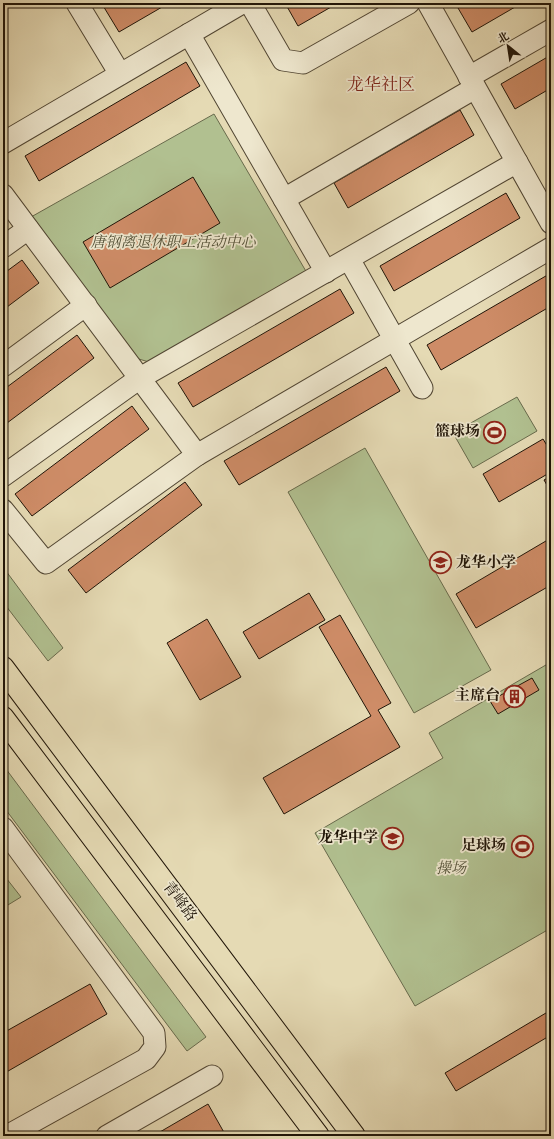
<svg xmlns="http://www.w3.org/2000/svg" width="554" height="1139" font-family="Vollkorn,'Noto Serif SC',serif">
	<rect width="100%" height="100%" fill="#e5dab4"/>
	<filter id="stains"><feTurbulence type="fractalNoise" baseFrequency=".005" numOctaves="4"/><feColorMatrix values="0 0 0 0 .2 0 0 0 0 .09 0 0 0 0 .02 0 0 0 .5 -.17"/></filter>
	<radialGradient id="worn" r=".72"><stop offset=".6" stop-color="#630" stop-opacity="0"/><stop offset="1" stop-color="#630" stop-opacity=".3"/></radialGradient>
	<g fill="#b1c090" stroke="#686a4c">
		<path d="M214,114L307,273L149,362L132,357L31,217Z"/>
		<path d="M517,397L537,431L473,468L453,433Z"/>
		<path d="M365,448L491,670L414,713L288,492Z"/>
		<path d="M3,567L63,648L48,661L3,602Z"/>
		<path d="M551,662V928L415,1006L315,833L443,758L429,733Z"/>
		<path d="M3,765L206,1037L187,1051L3,806Z"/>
		<path d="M3,874L21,897L3,908Z"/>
	</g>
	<g fill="#ce8c67" stroke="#201508">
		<path d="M104,3H169L119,32L102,4Z"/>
		<path d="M285,3H338L298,26Z"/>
		<path d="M466,3H522L472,32L458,8Z"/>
		<path d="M551,55V88L515,109L501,84Z"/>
		<path d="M186,62L200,86L39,181L25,156Z"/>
		<path d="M460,110L474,135L348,208L334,183Z"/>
		<path d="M193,177L220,223L110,288L83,242Z"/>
		<path d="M506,193L520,218L394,291L380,266Z"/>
		<path d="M22,260L39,283L3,310V274Z"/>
		<path d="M551,273V306L441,370L427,345Z"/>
		<path d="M340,289L354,313L193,407L178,383Z"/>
		<path d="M77,335L94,358L3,426V390Z"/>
		<path d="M386,367L400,391L239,485L224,461Z"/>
		<path d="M132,406L149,429L32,516L15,494Z"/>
		<path d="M543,439L551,452V472L499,502L483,474Z"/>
		<path d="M551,476V492L544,480Z"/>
		<path d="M185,482L202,505L86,593L68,570Z"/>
		<path d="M551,538V585L476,628L456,594Z"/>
		<path d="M309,593L325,620L259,659L243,632Z"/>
		<path d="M340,615L391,703L378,710L400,747L284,814L263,778L371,716L319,627Z"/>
		<path d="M207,619L241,677L200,700L167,643Z"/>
		<path d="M532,678L539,690L498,714L490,701Z"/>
		<path d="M90,984L107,1014L3,1074V1033Z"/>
		<path d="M551,1010V1035L456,1091L445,1073Z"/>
		<path d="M208,1104L226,1136H153Z"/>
	</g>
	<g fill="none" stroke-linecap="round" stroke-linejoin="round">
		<defs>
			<g id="minor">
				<path d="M77,3L120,74"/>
				<path d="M250,3L283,60L303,63L409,3"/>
				<path d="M428,3L551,223"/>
				<path d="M189,34L326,272"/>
				<path d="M469,77L551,30"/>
				<path d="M3,143L242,3"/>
				<path d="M3,195L197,455"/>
				<path d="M284,199L475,88"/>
				<path d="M3,247L28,229"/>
				<path d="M349,259L422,388"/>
				<path d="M3,366L86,305"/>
				<path d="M3,476L140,378L517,162"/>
				<path d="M3,510L46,563L197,455L551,248"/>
				<path d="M3,828L154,1033L155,1047L146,1059L7,1136"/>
				<path d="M107,1136L212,1076"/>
			</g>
			<g id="major">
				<path d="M3,668L354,1136"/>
				<path d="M3,718L318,1136"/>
			</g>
		</defs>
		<use href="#minor" stroke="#514633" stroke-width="23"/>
		<use href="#major" stroke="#201508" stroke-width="24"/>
		<use href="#minor" stroke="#eee7ce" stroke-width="21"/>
		<use href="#major" stroke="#e5dab4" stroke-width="22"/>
	</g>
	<defs>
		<symbol id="stadium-ring" viewBox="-11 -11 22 22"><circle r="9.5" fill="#eee7ce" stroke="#8f2418" stroke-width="1.5"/><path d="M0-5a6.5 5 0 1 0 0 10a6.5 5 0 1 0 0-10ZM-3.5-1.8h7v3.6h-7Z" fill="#8f2418"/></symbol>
		<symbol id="school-ring" viewBox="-11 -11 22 22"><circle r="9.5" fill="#eee7ce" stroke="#8f2418" stroke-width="1.5"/><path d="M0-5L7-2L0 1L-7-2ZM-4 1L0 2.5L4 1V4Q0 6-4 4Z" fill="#8f2418"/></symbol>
		<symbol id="building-ring" viewBox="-11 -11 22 22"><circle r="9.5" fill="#eee7ce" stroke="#8f2418" stroke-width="1.5"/><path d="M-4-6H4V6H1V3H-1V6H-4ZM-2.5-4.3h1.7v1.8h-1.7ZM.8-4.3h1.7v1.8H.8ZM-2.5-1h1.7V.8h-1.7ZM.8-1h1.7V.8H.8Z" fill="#8f2418"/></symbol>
	</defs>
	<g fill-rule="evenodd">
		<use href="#stadium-ring" x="482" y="420" width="25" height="25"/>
		<use href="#school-ring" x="428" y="550" width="25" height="25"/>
		<use href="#building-ring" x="502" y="684" width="25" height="25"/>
		<use href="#school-ring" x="380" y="826" width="25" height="25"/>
		<use href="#stadium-ring" x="510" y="834" width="25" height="25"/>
	</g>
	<g text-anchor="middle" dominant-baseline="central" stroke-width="3.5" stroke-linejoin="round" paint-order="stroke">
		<g font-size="15" font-style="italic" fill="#535138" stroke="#eee7ce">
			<text x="173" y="243">唐钢离退休职工活动中心</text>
			<text x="451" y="869">操场</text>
		</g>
		<g font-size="15" font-weight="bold" fill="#201508" stroke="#eee7ce" text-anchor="end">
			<text x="480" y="432">篮球场</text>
			<text x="456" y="563" text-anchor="start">龙华小学</text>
			<text x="500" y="696">主席台</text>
			<text x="378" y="838">龙华中学</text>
			<text x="506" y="846">足球场</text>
		</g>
		<g font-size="15" fill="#201508" stroke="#eee7ce">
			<text transform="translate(179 902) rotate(53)">青峰路</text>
		</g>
		<g font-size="17" fill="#7a1f14" stroke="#eee7ce">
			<text x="381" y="85">龙华社区</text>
		</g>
	</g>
	<rect width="554" height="1139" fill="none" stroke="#e5dab4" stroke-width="16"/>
	<rect x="4" y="4" width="546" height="1131" fill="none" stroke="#201508" stroke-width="2"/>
	<rect x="8" y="8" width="538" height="1123" fill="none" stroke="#201508"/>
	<g transform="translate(508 46) rotate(330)" stroke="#eee7ce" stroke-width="3" paint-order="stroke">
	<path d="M0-3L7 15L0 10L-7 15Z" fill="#201508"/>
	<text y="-6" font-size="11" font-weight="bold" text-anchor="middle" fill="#201508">北</text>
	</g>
	<rect width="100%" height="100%" filter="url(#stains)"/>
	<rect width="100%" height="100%" fill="url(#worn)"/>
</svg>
